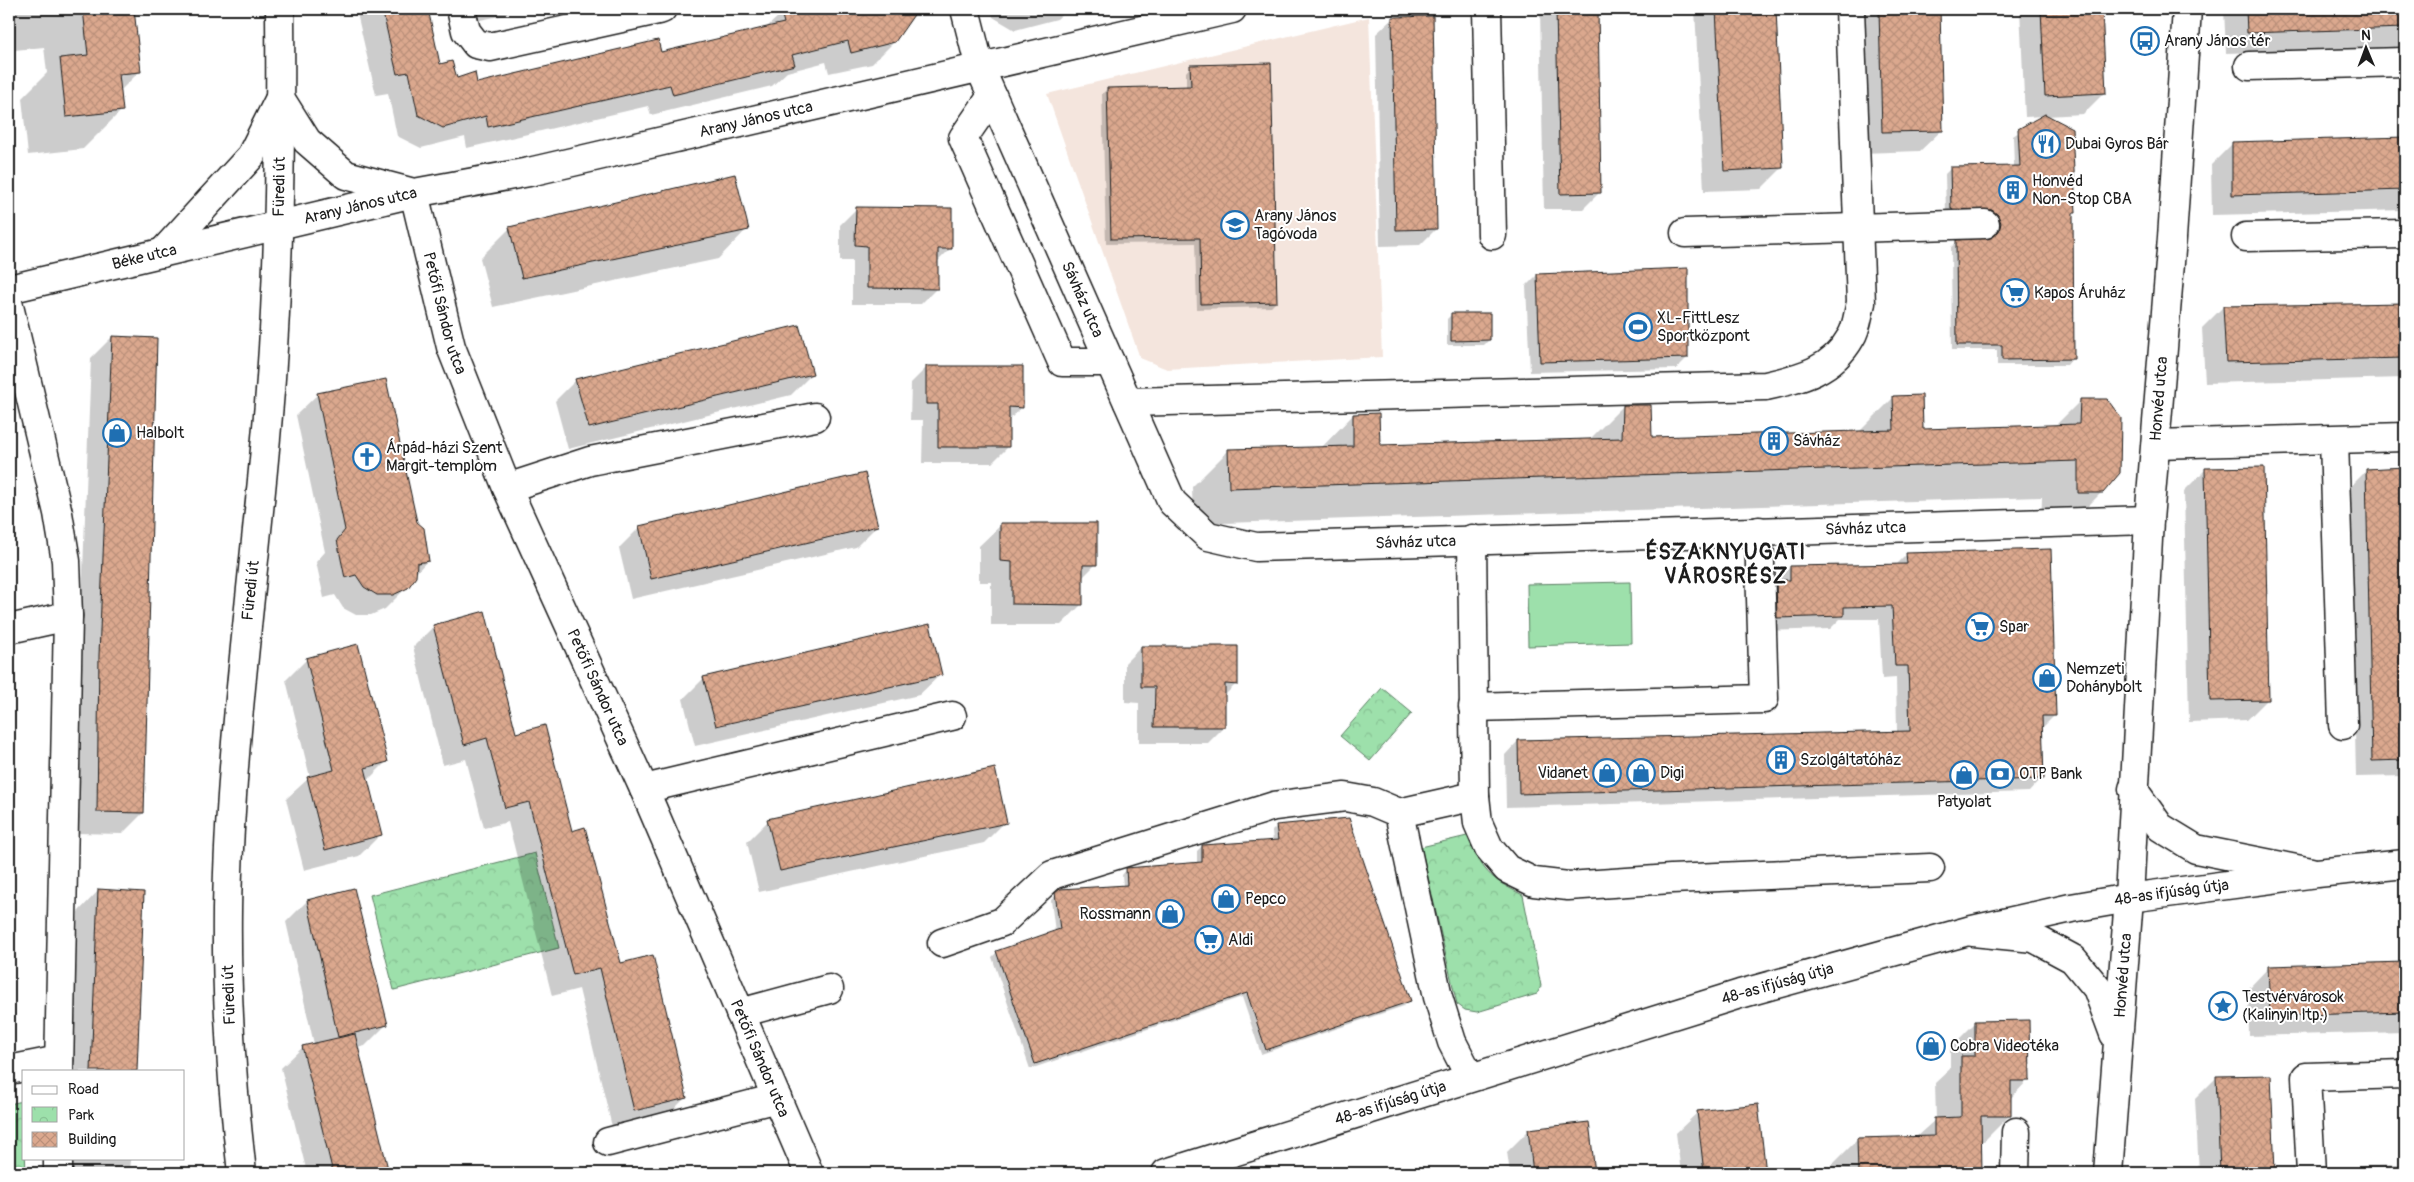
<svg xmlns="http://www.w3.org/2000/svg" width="2414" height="1182" font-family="Pangolin,sans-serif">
	<defs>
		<pattern id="park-crowns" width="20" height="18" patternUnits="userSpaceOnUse" patternTransform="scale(1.25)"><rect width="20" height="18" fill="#9de0ab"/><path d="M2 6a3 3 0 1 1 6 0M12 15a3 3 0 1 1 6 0" fill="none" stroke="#87c093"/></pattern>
		<pattern id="building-cross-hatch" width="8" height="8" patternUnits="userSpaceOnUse" patternTransform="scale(1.25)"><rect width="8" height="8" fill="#dba88e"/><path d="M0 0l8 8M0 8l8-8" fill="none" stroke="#bb907a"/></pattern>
	</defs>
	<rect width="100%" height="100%" fill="#fff"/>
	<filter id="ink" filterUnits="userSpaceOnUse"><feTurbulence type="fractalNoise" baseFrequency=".02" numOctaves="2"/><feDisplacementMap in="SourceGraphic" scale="10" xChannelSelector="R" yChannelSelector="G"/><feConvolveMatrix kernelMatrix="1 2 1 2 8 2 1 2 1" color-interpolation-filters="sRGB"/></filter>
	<g filter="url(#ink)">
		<path fill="#f4e5dd" d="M1369,17L1382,357L1167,369L1140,358L1047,94Z"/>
		<g fill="url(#park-crowns)" stroke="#5c7e64">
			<path d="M1382,688L1412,713L1370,761L1340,736Z"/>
			<path d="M1467,836C1483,871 1488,878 1523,895L1541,986L1537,994L1477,1012L1465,1010L1457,1004L1421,847Z"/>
			<path d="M535,853L559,948L394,990L370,895Z"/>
			<path d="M23,1101L26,1173H9V1104Z"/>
		</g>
		<path fill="#9de0ab" stroke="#5c7e64" d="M1630,582L1631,643L1528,646L1527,584Z"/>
		<g fill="#0003">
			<path d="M11,9H133L140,71L120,91L122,110L83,149L28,155L22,98L47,73L44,47L15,50Z"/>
			<path d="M356,9H426L439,66L456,79L476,84L660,54L766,28L782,13L801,9H906L909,20L894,42L872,64L829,73L826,62L787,72L772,86L651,115L648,106L467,148L465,137L421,148L397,136L388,93L376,95Z"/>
			<path d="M477,9H509L510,10L505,15L480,20Z"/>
			<path d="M991,9H1068L1057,19L1015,30L993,17Z"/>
			<path d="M1540,9H1596L1600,192L1583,209H1544Z"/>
			<path d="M1695,9H1775L1782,168L1761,189L1704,191Z"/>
			<path d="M1858,9H1939L1942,130L1920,151L1862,153Z"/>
			<path d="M2020,9H2101L2104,93L2083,114L2046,116L2073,164L2072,359L2067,365H1997V350H1952L1951,247L1957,242L1994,238L1996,229L1946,214L1945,174L1951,168L2014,167L2013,136L2043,116L2025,117Z"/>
			<path d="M2224,9H2405V48L2226,53Z"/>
			<path d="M1393,18L1436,229L1420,245L1380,246L1376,34Z"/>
			<path d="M1191,66L1276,302L1271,307L1197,309L1195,243L1106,244L1102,94L1107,89L1186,87V72Z"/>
			<path d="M2405,138V210L2212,215L2211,165L2232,144Z"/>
			<path d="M856,209L951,248L937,262V288L921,304H852V261H840V225Z"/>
			<path d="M510,228L747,229L718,259L493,307L480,258Z"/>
			<path d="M1537,275L1687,358L1676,369L1530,372L1526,286Z"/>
			<path d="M2405,304V378L2205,383L2202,328L2223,307Z"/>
			<path d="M1452,314L1489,340L1484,345H1447V319Z"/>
			<path d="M112,337L143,813L122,834L76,833L79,677L91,358Z"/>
			<path d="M927,367L1022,407L1008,421V447L992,463H922L923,420H910L911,383Z"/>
			<path d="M812,374L791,395L568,449L555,401L576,380Z"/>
			<path d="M318,394L416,523L428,560L416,573L407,587L385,609L371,615H356L343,608L335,595L324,598L316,562L325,552L296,415Z"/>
			<path d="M1894,397L1922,430L2055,426L2080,401L2102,492L2065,529L2041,530L2042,497L1193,524L1192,487L1229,450L1321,448L1353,415L1378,446L1589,440L1623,406L1651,438L1859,432Z"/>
			<path d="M2405,469V776L2356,777L2350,487L2367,470Z"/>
			<path d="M2205,470L2268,699L2247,720L2189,722L2184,491Z"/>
			<path d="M1001,525L1096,564L1082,578V604L1061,625H991V582H979V546Z"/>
			<path d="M877,526L856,547L631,599L619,548L640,527Z"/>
			<path d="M1907,554L2055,715L2041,729L2042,778L2029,792L1506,807L1505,755L1518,741L1897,732L1896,678L1882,679L1879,619H1840L1830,629L1764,631L1763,595L1790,567L1896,565Z"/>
			<path d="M434,626L515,734L571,832L620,964L685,1098L664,1119L613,1131L579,989L552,996L508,822L484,828L466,759L443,765L413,647Z"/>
			<path d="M1141,647L1236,684L1224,696V727L1208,743H1139V703L1125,702V663Z"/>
			<path d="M307,659L387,761L367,781L380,835L359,856L304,870L286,799L310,777L286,680Z"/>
			<path d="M941,674L919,695L695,746L683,699L704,678Z"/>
			<path d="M768,821L1005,822L984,843L759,892L747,842Z"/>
			<path d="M1277,826L1409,1001L1404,1006L1261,1054L1242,997L1030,1069L992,957L997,952L1055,932L1051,900L1061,890L1123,886L1122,875L1127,869L1197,863V851L1202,846L1273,841L1272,831Z"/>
			<path d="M99,890L135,1071H71L78,912Z"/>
			<path d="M307,901L386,1025L365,1046L357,1048L387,1170L384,1173H307L281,1068L303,1047L314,1044L286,922Z"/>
			<path d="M2405,963V1032L2249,1036L2248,989L2269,967Z"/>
			<path d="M1976,1022L2028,1080L2010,1099V1115L1984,1141H1980L1981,1173H1832V1165L1858,1139L1916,1137L1936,1119L1935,1083L1950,1069V1048Z"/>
			<path d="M2270,1076L2274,1173H2199L2195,1099L2216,1078Z"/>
			<path d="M1757,1105L1765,1173H1681L1676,1133L1698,1112Z"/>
			<path d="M1588,1124L1594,1173H1510L1507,1152L1529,1130Z"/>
			<path d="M67,1158H131L130,1173H66Z"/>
			<path d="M2405,1165V1173H2355L2363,1166Z"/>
			<path d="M705,1168L706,1173H683Z"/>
		</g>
		<g fill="url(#building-cross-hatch)" stroke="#1c1c1c">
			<path d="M83,9H134L141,72L119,74L123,111L66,117L60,58L88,55Z"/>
			<path d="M382,9H428L440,64L452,61L457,78L475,72L477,83L658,40L661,52L784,23L781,12L795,9H918L895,42L851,53L848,41L792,55L795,65L673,95L670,85L488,127L486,116L443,128L418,115L409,72L397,74Z"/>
			<path d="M1556,9H1598L1601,193L1560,194Z"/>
			<path d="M1716,9H1776L1783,168L1724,171Z"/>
			<path d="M1879,9H1940L1943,131L1882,132Z"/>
			<path d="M2041,9H2102L2106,93L2045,96Z"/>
			<path d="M2246,9H2404L2405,28L2247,33Z"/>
			<path d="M1433,16L1437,229L1396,230L1392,17Z"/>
			<path d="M1271,63L1277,302L1201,304L1200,238L1111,239L1107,88L1191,86L1190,65Z"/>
			<path d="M2045,114L2072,128L2076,213H2073L2074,359L2002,360V345H1957L1956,240L1993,237L1999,231L2001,223L1998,215L1992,210L1951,209L1950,167L2020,166L2018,129Z"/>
			<path d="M2405,137V190L2232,195V142Z"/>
			<path d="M735,174L749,230L522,278L509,227Z"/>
			<path d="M856,207L952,208V249H938V289L867,288V246L855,245Z"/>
			<path d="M1688,268V358L1540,362L1537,274Z"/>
			<path d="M2405,303V358L2226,362L2223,306Z"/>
			<path d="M1451,313H1490V340L1451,341Z"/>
			<path d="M799,325L813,374L589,428L575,379Z"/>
			<path d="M112,336L157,338L144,813L97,812L99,655Z"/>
			<path d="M926,366H1023V408L1009,407V447H938V404H926Z"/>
			<path d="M386,379L417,522L424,528L429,561L417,563L416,577L408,588L393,595H377L364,587L356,575L345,578L337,540L345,530L317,393Z"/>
			<path d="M1922,395L1923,429L2079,424L2080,399H2107L2121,418L2120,473L2103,493H2078V461L1229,488L1228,449L1353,446V414L1379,413L1380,445L1622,438L1623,405H1651L1652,437L1894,430L1893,396Z"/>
			<path d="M2264,467L2269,700L2210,701L2205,468Z"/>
			<path d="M2405,467V760L2372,761L2366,469Z"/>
			<path d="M865,473L878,526L651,579L639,526Z"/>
			<path d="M1000,523H1097V565H1083V605L1012,604V562L1000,561Z"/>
			<path d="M2051,549L2056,716H2042L2044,779L1519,794L1518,740L1910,731L1908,666H1895L1892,606L1844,607V616L1777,618L1776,580H1790V566L1907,564L1906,553Z"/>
			<path d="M485,611L516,733L545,725L572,831L585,827L621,963L653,955L687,1098L634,1111L600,968L573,975L529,802L505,808L487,738L464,745L433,625Z"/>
			<path d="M930,624L942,675L716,726L703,677Z"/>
			<path d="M358,644L388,762L365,768L382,835L325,850L307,777L334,770L306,658Z"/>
			<path d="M1141,646H1238V685L1225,684V727H1154L1155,687H1141Z"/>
			<path d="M995,768L1007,823L780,871L767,819Z"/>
			<path d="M1349,818L1411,1001L1266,1050L1247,993L1035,1064L996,951L1060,929L1055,893L1060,889L1127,885L1126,868L1202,862V845L1278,840L1276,825Z"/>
			<path d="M354,888L388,1025L338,1037L307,900Z"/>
			<path d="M98,889L144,892L137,1071H91Z"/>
			<path d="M2405,962V1012L2270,1016L2268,966Z"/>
			<path d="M2029,1020L2030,1081H2011V1116H1981L1982,1173H1858L1857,1138L1934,1136V1118L1961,1117V1056H1975V1021Z"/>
			<path d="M355,1034L378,1128L389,1173H333L302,1046Z"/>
			<path d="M2271,1075L2275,1173H2220L2216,1076Z"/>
			<path d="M1758,1104L1766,1173H1704L1697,1111Z"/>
			<path d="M1589,1122L1595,1173H1533L1528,1129Z"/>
		</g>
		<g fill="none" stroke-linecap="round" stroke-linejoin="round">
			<defs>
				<g id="minor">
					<path d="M461,9L466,31L476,44L490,47L662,9"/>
					<path id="s1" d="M965,9L980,68L1172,502L1208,536L1256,547L2149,520"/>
					<path d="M1487,9L1492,235"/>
					<path d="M2249,66L2405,62"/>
					<path d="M992,96L963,138L1062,362H1110"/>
					<path d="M280,98L307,141L346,175L410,192"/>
					<path id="s2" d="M414,193L451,347L507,488L644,789L809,1173"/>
					<path d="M1685,233L1985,224"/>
					<path d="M2246,237L2405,234"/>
					<path d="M162,253L251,156L280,98"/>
					<path id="s3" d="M9,289L414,193L529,172L1232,9"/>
					<path d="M9,306L58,513L66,561L68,616L59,1071"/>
					<path d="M1128,402L1766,386C1801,378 1832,371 1851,337C1857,328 1858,313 1861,303L1850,9"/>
					<path d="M2334,440L2343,725"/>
					<path d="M2156,444L2405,437"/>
					<path d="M507,488L590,461L815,417"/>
					<path d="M1472,539L1475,796L1478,823L1489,848L1507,869L1534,882L1568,886L1671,879L1930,868"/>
					<path d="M9,629L68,616"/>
					<path d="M1473,707L1764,699L1759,531"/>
					<path d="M644,789L952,716"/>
					<path d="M2133,789L2160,827L2196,849L2311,872"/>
					<path d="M1399,813L1475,796"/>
					<path d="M1973,932L2034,938L2073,959L2097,988L2114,1034"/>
					<path d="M942,943L1002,922L1052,875L1274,806L1345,797L1373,802L1399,813L1438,997L1452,1042L1470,1077"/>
					<path d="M740,1013L829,989"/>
					<path d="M9,1070L59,1060"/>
					<path d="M608,1142L777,1098"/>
					<path d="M58,1173V1158"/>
					<path d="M2015,1173L2016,1132"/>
					<path id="s4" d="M2108,1173L2129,898L2149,520L2172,238L2187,9"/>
					<path d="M2311,1173L2306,1077L2405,1074"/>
				</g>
				<g id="major">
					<path id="s5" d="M242,1173C232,1087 226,997 227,910C230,732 258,555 271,378C280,255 281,132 280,9"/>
					<path id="s6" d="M1166,1173L1740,994L1968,931L2071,908L2129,898L2317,873L2405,864"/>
				</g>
			</defs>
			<use href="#minor" stroke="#1c1c1c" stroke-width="31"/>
			<use href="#major" stroke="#1c1c1c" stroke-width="31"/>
			<use href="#minor" stroke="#fff" stroke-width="28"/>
			<use href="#major" stroke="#fff" stroke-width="28"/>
		</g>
	</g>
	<defs>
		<symbol id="bus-ring" viewBox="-11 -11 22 22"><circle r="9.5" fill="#fff" stroke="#1f6fb2" stroke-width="1.5"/><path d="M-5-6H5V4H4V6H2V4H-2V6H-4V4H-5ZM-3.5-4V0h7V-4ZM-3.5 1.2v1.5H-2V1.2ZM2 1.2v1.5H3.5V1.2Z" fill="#1f6fb2"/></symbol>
		<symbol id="restaurant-ring" viewBox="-11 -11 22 22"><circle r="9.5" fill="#fff" stroke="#1f6fb2" stroke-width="1.5"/><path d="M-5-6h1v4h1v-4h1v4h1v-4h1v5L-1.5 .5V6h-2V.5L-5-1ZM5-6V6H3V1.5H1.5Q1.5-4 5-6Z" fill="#1f6fb2"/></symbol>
		<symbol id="building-ring" viewBox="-11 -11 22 22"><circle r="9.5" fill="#fff" stroke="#1f6fb2" stroke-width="1.5"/><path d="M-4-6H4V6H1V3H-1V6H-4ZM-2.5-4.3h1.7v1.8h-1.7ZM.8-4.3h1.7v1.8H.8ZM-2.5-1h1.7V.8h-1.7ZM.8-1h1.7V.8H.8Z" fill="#1f6fb2"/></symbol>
		<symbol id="school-ring" viewBox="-11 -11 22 22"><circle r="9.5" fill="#fff" stroke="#1f6fb2" stroke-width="1.5"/><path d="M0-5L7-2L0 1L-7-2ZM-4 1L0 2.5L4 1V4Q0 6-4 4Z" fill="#1f6fb2"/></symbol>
		<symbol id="supermarket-ring" viewBox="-11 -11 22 22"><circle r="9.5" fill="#fff" stroke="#1f6fb2" stroke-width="1.5"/><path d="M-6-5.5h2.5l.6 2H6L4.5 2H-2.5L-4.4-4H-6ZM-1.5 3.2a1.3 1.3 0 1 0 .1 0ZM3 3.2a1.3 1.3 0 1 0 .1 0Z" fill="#1f6fb2"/></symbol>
		<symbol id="stadium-ring" viewBox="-11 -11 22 22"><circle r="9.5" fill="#fff" stroke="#1f6fb2" stroke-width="1.5"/><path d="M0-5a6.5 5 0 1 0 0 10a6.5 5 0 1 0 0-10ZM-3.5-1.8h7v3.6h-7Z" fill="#1f6fb2"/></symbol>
		<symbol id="shop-ring" viewBox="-11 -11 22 22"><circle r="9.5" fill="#fff" stroke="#1f6fb2" stroke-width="1.5"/><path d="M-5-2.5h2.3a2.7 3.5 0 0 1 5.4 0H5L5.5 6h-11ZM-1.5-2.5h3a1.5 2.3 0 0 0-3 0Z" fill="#1f6fb2"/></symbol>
		<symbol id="church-ring" viewBox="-11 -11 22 22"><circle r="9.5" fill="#fff" stroke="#1f6fb2" stroke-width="1.5"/><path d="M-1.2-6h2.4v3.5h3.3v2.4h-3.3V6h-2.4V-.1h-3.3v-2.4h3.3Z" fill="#1f6fb2"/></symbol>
		<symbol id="bank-ring" viewBox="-11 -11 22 22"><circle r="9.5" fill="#fff" stroke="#1f6fb2" stroke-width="1.5"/><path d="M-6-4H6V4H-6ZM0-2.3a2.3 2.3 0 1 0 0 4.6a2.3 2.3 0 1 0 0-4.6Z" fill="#1f6fb2"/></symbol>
		<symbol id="sight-ring" viewBox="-11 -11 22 22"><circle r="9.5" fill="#fff" stroke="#1f6fb2" stroke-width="1.5"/><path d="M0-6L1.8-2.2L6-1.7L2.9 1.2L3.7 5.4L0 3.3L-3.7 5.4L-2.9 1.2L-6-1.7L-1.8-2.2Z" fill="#1f6fb2"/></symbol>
	</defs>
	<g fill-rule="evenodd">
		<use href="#bus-ring" x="2129" y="25" width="32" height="32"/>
		<use href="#restaurant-ring" x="2030" y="128" width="32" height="32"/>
		<use href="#building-ring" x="1997" y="174" width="32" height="32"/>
		<use href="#school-ring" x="1219" y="209" width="32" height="32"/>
		<use href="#supermarket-ring" x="1999" y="277" width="32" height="32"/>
		<use href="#stadium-ring" x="1622" y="311" width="32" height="32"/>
		<use href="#shop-ring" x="101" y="417" width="32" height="32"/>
		<use href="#building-ring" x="1758" y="425" width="32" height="32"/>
		<use href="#church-ring" x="351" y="441" width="32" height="32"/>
		<use href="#supermarket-ring" x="1964" y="611" width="32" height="32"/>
		<use href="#shop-ring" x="2031" y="662" width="32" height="32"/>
		<use href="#building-ring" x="1765" y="744" width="32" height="32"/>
		<use href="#shop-ring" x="1591" y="757" width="32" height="32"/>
		<use href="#shop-ring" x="1625" y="757" width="32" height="32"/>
		<use href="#bank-ring" x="1984" y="758" width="32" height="32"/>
		<use href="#shop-ring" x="1948" y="759" width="32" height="32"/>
		<use href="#shop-ring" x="1210" y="883" width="32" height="32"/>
		<use href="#shop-ring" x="1154" y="898" width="32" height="32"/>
		<use href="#supermarket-ring" x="1193" y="924" width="32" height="32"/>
		<use href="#sight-ring" x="2207" y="990" width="32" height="32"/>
		<use href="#shop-ring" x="1915" y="1030" width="32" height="32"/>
	</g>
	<g text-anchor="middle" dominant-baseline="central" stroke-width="4" stroke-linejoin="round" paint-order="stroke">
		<g font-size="16" fill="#1c1c1c" stroke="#fff" text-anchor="start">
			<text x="2164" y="41">Arany János tér</text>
			<text x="2065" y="144">Dubai Gyros Bár</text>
			<text x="2032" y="181">Honvéd<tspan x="2032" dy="18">Non-Stop CBA</tspan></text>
			<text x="1254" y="216">Arany János<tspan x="1254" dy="18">Tagóvoda</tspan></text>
			<text x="2034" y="293">Kapos Áruház</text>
			<text x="1657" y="318">XL-FittLesz<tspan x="1657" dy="18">Sportközpont</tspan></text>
			<text x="136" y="433">Halbolt</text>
			<text x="1793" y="441">Sávház</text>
			<text x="386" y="448">Árpád-házi Szent<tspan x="386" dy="18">Margit-templom</tspan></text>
			<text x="1999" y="627">Spar</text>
			<text x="2066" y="669">Nemzeti<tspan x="2066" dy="18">Dohánybolt</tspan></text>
			<text x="1800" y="760">Szolgáltatóház</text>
			<text x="1588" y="773" text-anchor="end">Vidanet</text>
			<text x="1660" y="773">Digi</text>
			<text x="2019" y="774">OTP Bank</text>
			<text x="1964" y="802" text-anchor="middle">Patyolat</text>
			<text x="1245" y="899">Pepco</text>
			<text x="1151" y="914" text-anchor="end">Rossmann</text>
			<text x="1228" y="940">Aldi</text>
			<text x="2242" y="997">Testvérvárosok<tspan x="2242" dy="18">(Kalinyin ltp.)</tspan></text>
			<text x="1950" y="1046">Cobra Videotéka</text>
		</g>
		<g font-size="16" fill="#1c1c1c" stroke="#fff">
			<text stroke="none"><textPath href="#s3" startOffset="766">Arany János utca</textPath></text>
			<text stroke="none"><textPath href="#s5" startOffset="989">Füredi út</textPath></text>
			<text stroke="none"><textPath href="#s3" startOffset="361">Arany János utca</textPath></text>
			<text stroke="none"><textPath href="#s3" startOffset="139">Béke utca</textPath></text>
			<text stroke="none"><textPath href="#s1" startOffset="314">Sávház utca</textPath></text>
			<text stroke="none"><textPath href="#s2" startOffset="124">Petőfi Sándor utca</textPath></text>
			<text stroke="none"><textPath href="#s4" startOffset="776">Honvéd utca</textPath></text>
			<text stroke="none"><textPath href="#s1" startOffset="1244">Sávház utca</textPath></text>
			<text stroke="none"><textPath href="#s1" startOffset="794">Sávház utca</textPath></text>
			<text stroke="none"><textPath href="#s5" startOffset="584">Füredi út</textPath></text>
			<text stroke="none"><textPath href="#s2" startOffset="529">Petőfi Sándor utca</textPath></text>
			<text stroke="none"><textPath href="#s6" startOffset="1045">48-as ifjúság útja</textPath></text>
			<text stroke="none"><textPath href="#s4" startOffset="198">Honvéd utca</textPath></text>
			<text stroke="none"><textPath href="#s6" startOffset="640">48-as ifjúság útja</textPath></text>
			<text transform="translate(229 995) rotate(-92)">Füredi út</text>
			<text stroke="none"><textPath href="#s2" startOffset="934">Petőfi Sándor utca</textPath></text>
			<text stroke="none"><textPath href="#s6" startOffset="235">48-as ifjúság útja</textPath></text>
		</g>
		<g font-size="21" font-weight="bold" letter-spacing="1" fill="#1c1c1c" stroke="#fff">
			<text x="1726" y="552">ÉSZAKNYUGATI<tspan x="1726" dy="24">VÁROSRÉSZ</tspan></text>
		</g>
	</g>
	<rect width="2414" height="1182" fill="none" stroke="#fff" stroke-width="30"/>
	<rect x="15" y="15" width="2384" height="1152" fill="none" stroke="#1c1c1c" stroke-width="2" filter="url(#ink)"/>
	<rect x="22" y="1070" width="162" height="90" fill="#ffffff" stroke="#a4a4a4"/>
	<rect x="32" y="1086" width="25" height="8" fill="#ffffff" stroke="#a4a4a4"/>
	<text x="68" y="1094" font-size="15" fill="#1c1c1c">Road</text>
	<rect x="32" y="1107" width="25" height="15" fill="url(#park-crowns)" stroke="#a4a4a4"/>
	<text x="68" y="1120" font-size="15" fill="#1c1c1c">Park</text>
	<rect x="32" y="1132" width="25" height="15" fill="url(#building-cross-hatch)" stroke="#a4a4a4"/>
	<text x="68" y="1144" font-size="15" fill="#1c1c1c">Building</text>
	<g transform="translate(2366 48) rotate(359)" stroke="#ffffff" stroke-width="4" paint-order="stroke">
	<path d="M0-4L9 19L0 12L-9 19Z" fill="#1c1c1c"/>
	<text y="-8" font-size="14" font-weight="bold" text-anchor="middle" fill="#1c1c1c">N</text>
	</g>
</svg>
